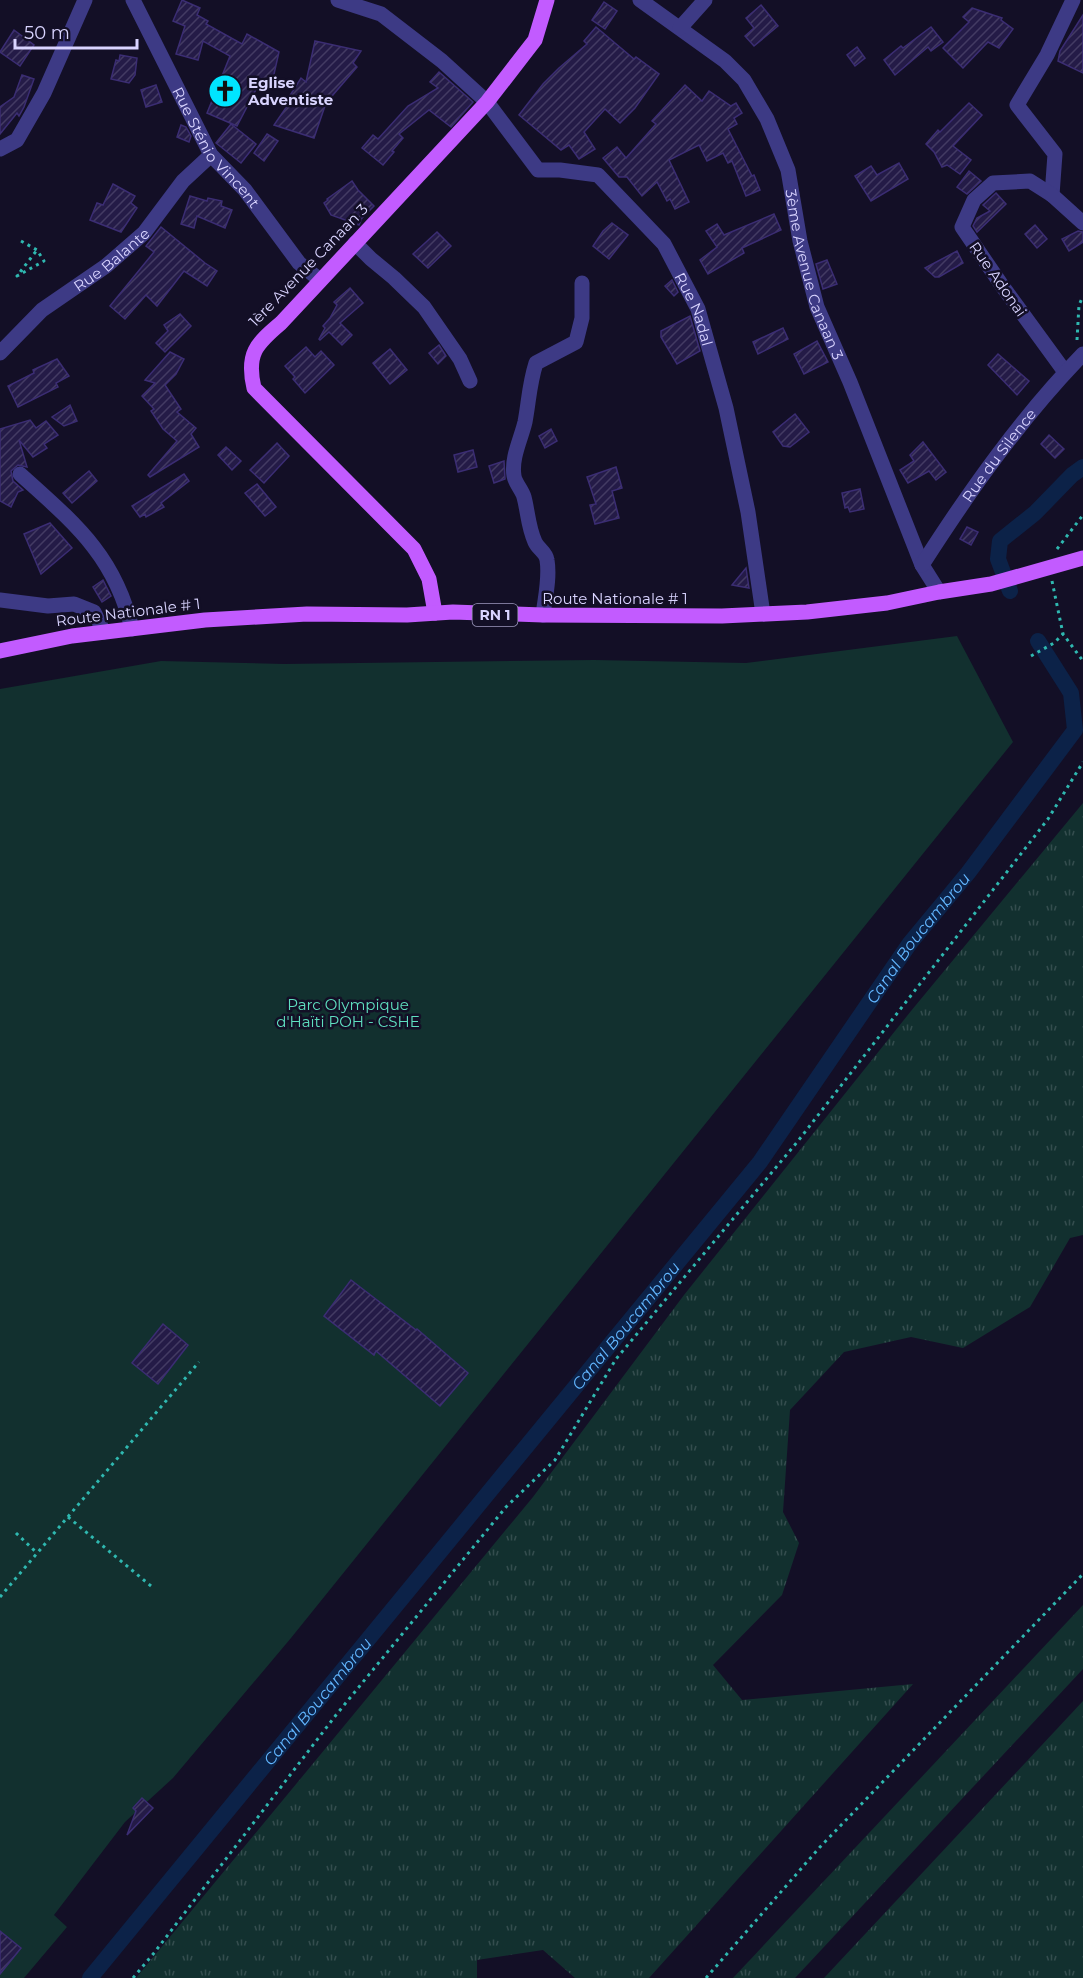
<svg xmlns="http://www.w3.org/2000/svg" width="1083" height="1978" font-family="Montserrat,sans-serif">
	<defs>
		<pattern id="grass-tufts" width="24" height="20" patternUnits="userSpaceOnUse" patternTransform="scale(1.5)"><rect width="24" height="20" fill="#12302f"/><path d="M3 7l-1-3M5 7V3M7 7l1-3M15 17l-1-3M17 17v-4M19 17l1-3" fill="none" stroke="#344d4e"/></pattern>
		<pattern id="building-hatch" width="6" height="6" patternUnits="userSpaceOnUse" patternTransform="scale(1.5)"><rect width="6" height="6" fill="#241b47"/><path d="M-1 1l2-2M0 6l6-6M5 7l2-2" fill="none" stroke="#433b63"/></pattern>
	</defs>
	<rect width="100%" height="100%" fill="#130f26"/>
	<g fill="url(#grass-tufts)">
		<path d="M1083,803V1235L1070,1238L1030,1307L963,1348L911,1337L844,1352L790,1410L783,1512L799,1543L782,1595L713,1665L742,1700L913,1684L649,1978H575L543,1950L477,1960V1978H136L533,1497L684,1295L911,1011Z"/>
		<path d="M1083,1605V1669L795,1978H733Z"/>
		<path d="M1083,1701V1978H824Z"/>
	</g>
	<path fill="#12302f" d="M957,636L1013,742L291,1638L173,1778L125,1822L54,1915L67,1927L24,1978H0V689L161,661L284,664L594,660L746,663Z"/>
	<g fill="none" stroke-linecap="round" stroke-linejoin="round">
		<g stroke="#0c2248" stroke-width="16">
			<path d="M1010,591L998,559L1000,541L1035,513L1072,475L1083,467"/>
			<path id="s1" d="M90,1978L760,1162L910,943L968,873L1075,730L1071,693L1038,641"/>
		</g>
	</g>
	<g fill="url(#building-hatch)" stroke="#3b2d73" stroke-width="1.5">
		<path d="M182,0L200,8L197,15L208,21L206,24L242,44L247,34L279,52L272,83L262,78L237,126L207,113L230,56L203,41L198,60L176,54L185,26L173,21Z"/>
		<path d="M604,2L617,11L605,29L592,20Z"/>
		<path d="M761,5L778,26L754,46L745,36L754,28L746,18Z"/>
		<path d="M972,8L1002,18L1001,20L1013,29L999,48L988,42L963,68L943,48L969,22L963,17Z"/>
		<path d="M1083,15V73L1058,61L1060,51Z"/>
		<path d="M596,27L634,59L636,57L659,74L635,108L620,123L605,109L584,132L595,149L579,159L569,145L561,150L519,115L543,84L559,68L587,44L584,41Z"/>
		<path d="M931,27L943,42L931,51L928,47L895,75L884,60L901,46L903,48Z"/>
		<path d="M14,30L34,45L20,66L0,52Z"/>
		<path d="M315,41L361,51L353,63L357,67L326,103L314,138L274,125L292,99L289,97L301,78L306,82Z"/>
		<path d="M857,47L865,58L855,66L847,55Z"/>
		<path d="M120,55L137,58L135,75L129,83L111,79L116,60L119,61Z"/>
		<path d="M439,72L473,102L451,127L429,110L399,134L403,138L392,151L394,152L383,165L362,148L373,135L378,139L408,106L438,88L430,82Z"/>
		<path d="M22,75L34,79L24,107L19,116L17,113L0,134V107L14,97Z"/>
		<path d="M156,85L162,102L146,107L141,90Z"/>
		<path d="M685,85L702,101L709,91L731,106L736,103L742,113L734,118L737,124L728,129L752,176L754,175L760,190L746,196L732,161L728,163L723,153L707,161L699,145L669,160L689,202L675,209L670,199L667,201L657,182L642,196L627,177H619L603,158L617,147L626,158L656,124L652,121Z"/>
		<path d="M969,103L982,115L953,146L971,160L960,174L947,165L942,167L934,152L926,144L938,130L940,132Z"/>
		<path d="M231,124L256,144L241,163L216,143Z"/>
		<path d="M181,125L186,127L191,136L189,142L177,137Z"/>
		<path d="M267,134L278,141L264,161L254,153Z"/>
		<path d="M899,163L908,179L871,201L855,176L871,166L877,175Z"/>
		<path d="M969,171L981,181L967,194L957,187Z"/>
		<path d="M352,181L358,190L374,206L362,218L359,225L331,215L324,203L328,200L327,199Z"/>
		<path d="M113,184L135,196L131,203L137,208L121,232L90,220L97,203L103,205Z"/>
		<path d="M996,193L1006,204L977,232L973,226L977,218L990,211L983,205Z"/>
		<path d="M190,196L207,201L208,198L222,201L221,206L232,210L225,228L197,216L194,228L181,224Z"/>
		<path d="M774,214L781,230L742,248L744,253L708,274L700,260L717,247L706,231L717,224L724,235Z"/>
		<path d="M612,223L628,235L609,259L593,246L603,231Z"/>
		<path d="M1035,225L1047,239L1037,248L1025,234Z"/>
		<path d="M161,227L205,263L217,271L207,286L184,271L157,306L146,295L125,319L110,306L154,252L146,246Z"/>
		<path d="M1078,231L1083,232V242L1069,251L1062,239Z"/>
		<path d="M437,232L451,246L428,268L413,254Z"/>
		<path d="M957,251L963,263L939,277H935L925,268Z"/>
		<path d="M827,260L837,284L823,289L816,264Z"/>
		<path d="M672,280L678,292L674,296L665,286Z"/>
		<path d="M350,288L363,303L340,323L352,335L342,345L329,332L320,340L319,339L325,328L323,326L330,318L337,305L334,302Z"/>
		<path d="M180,314L191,326L165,352L156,343L168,331L164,325Z"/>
		<path d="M690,316L700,351L677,364L661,337V331Z"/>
		<path d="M783,328L788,339L758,354L753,342Z"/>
		<path d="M817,341L828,362L804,374L794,354Z"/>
		<path d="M439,345L446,356L438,364L429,353Z"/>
		<path d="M306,347L315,357L321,351L334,365L305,393L293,379L295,377L285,366Z"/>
		<path d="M390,349L407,370L390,384L373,363Z"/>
		<path d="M170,352L184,359L176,374L165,385L181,409L177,412L196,428L191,434L199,447L150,477L148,475L177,441L163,429L151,411L154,409L142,396L155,383L145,380Z"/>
		<path d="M998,354L1029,381L1017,395L988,365Z"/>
		<path d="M57,359L69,376L56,383L58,387L18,407L8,386L34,373L33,370Z"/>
		<path d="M70,405L77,421L64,426L52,417Z"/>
		<path d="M795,414L809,432L790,447L783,446L773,432Z"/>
		<path d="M30,420L36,428L46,421L58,435L44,444L47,448L33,457L19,440L27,467L18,465L11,471L13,481L23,490L18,492L11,507L0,501V429Z"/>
		<path d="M551,429L557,441L545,448L539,436Z"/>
		<path d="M1049,435L1064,449L1055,458L1041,444Z"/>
		<path d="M923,442L946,472L936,480L929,471L908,483L900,470L914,461L910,455Z"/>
		<path d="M277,443L289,456L264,483L250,470Z"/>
		<path d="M226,447L241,461L232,470L218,455Z"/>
		<path d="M473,450L477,467L458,472L454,455Z"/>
		<path d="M504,461L505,479L494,483L489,466Z"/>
		<path d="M616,467L622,488L612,491L619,518L595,524L590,505L596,504L587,477Z"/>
		<path d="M89,471L97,481L72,503L63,493Z"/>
		<path d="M184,474L189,481L161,503L164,507L146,517L145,514L140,517L132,506Z"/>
		<path d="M257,484L276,507L265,516L245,493Z"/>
		<path d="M860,489L864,509L850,512L848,507L845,508L842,493Z"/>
		<path d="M50,523L72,548L41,574L24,534Z"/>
		<path d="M967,527L978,532L971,545L960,539Z"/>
		<path d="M746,568L749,588L732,585Z"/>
		<path d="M103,580L111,596L102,602L93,587Z"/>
		<path d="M351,1280L416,1330L417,1329L468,1373L440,1406L376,1351L374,1355L324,1316Z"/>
		<path d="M163,1324L188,1345L158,1384L132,1363Z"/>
		<path d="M142,1798L153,1808L127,1835L136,1811L133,1808Z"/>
		<path d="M0,1931L21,1948L0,1974Z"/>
	</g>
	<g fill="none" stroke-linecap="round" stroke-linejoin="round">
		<g stroke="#2fb8b0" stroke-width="3" stroke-dasharray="3 4.5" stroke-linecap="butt">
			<path d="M21,241L37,250L44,261L17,276L37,250"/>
			<path d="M1077,340L1079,305L1083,296"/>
			<path d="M1057,549L1083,515"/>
			<path d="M1052,581L1063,634L1083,661"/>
			<path d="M1031,656L1054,643L1063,634"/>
			<path d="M68,1517L151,1586"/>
			<path d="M16,1533L37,1553"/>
			<path d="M0,1597L199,1362"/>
			<path d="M133,1978L154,1953L336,1715L506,1507L555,1460L616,1359L798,1141L1048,819L1083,762"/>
			<path d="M706,1978L820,1847L1083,1574"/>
		</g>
		<g stroke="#3d3a85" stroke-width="15">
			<path id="s2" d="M133,0L211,155L245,190L299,263L320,280"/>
			<path id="s3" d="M338,0L381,14L442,61L487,102L538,170H560L598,175L664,244L698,309L726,408L748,512L763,614"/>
			<path id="s4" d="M640,0L725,61L744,80L767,119L788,170L800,241L817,307L850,382L922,565L939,592"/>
			<path d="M680,28L705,0"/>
			<path d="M0,149L17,140L44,93L85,0"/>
			<path d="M1052,195L1055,154L1017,105L1047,55L1073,0"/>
			<path d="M355,243L371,259L394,278L424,307L460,359L470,381"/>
			<path id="s5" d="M0,353L42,310L106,266L144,233L183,181L211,155"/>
			<path d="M1065,372L1003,287L962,227L974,200L993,183L1030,181L1052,195L1083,223"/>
			<path d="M20,474C73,522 115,555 132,629"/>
			<path id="s6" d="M922,565C970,490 1021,418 1083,354"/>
			<path d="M0,600L48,606L74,604L94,612L104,632"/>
			<path d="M543,615C545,598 550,578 547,560C546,552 538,549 535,542C528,527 528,512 524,497C522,490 515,483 514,476C511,458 521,439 525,422C529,401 529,385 536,363L576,342L582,318V283"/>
		</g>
		<g stroke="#c25bff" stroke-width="15">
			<path d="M435,613L429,579L414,549L254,388C246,354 256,344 281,323L487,102L535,40L547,0"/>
			<path d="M0,651L72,636L205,620L307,614L407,615L453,612L543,615L722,616L807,612L887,603L939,592L991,584L1083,558"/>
		</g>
	</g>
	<defs>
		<symbol id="church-disc" viewBox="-11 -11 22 22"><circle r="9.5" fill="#00e5ff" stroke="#130f26"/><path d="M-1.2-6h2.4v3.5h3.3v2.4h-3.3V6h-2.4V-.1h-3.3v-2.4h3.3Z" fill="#111"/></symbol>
	</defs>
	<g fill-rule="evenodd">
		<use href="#church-disc" x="206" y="72" width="38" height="38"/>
	</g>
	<g text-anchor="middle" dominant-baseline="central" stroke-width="5" stroke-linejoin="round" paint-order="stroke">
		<rect fill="#130f26" stroke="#9e99be" stroke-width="1.5" x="472.5" y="604" width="45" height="22" rx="4.5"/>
		<g font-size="14" font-weight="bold" fill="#d9d4ff">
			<text x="495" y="615">RN 1</text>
		</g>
		<g font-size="15" font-weight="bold" fill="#d9d4ff" stroke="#130f26" text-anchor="start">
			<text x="248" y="82">Eglise<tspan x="248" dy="17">Adventiste</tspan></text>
		</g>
		<g font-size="15" fill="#d9d4ff" stroke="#130f26">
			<text stroke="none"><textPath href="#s2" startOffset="170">Rue Sténio Vincent</textPath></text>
			<text stroke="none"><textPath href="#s5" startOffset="146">Rue Balante</textPath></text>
			<text transform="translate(308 265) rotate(-46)">1ère Avenue Canaan 3</text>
			<text stroke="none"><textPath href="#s4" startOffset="340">3ème Avenue Canaan 3</textPath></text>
			<text transform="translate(998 279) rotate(55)">Rue Adonai</text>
			<text stroke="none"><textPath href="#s3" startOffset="496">Rue Nadal</textPath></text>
			<text stroke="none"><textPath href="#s6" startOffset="134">Rue du Silence</textPath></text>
			<text x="615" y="598">Route Nationale # 1</text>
			<text transform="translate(128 612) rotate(-7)">Route Nationale # 1</text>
		</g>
		<g font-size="15" fill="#5fe0c0" stroke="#130f26">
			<text x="348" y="1004">Parc Olympique<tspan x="348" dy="17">d'Haïti POH - CSHE</tspan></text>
		</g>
		<g font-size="16" font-style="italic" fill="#62b6ff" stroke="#130f26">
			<text stroke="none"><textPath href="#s1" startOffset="1330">Canal Boucambrou</textPath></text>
			<text stroke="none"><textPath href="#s1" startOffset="844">Canal Boucambrou</textPath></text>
			<text stroke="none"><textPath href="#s1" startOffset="358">Canal Boucambrou</textPath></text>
		</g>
	</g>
	<path d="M15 39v9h122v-9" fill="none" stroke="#d9d4ff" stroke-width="3"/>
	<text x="24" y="39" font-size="18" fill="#d9d4ff" stroke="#130f26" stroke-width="4.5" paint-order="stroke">50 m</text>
</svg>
